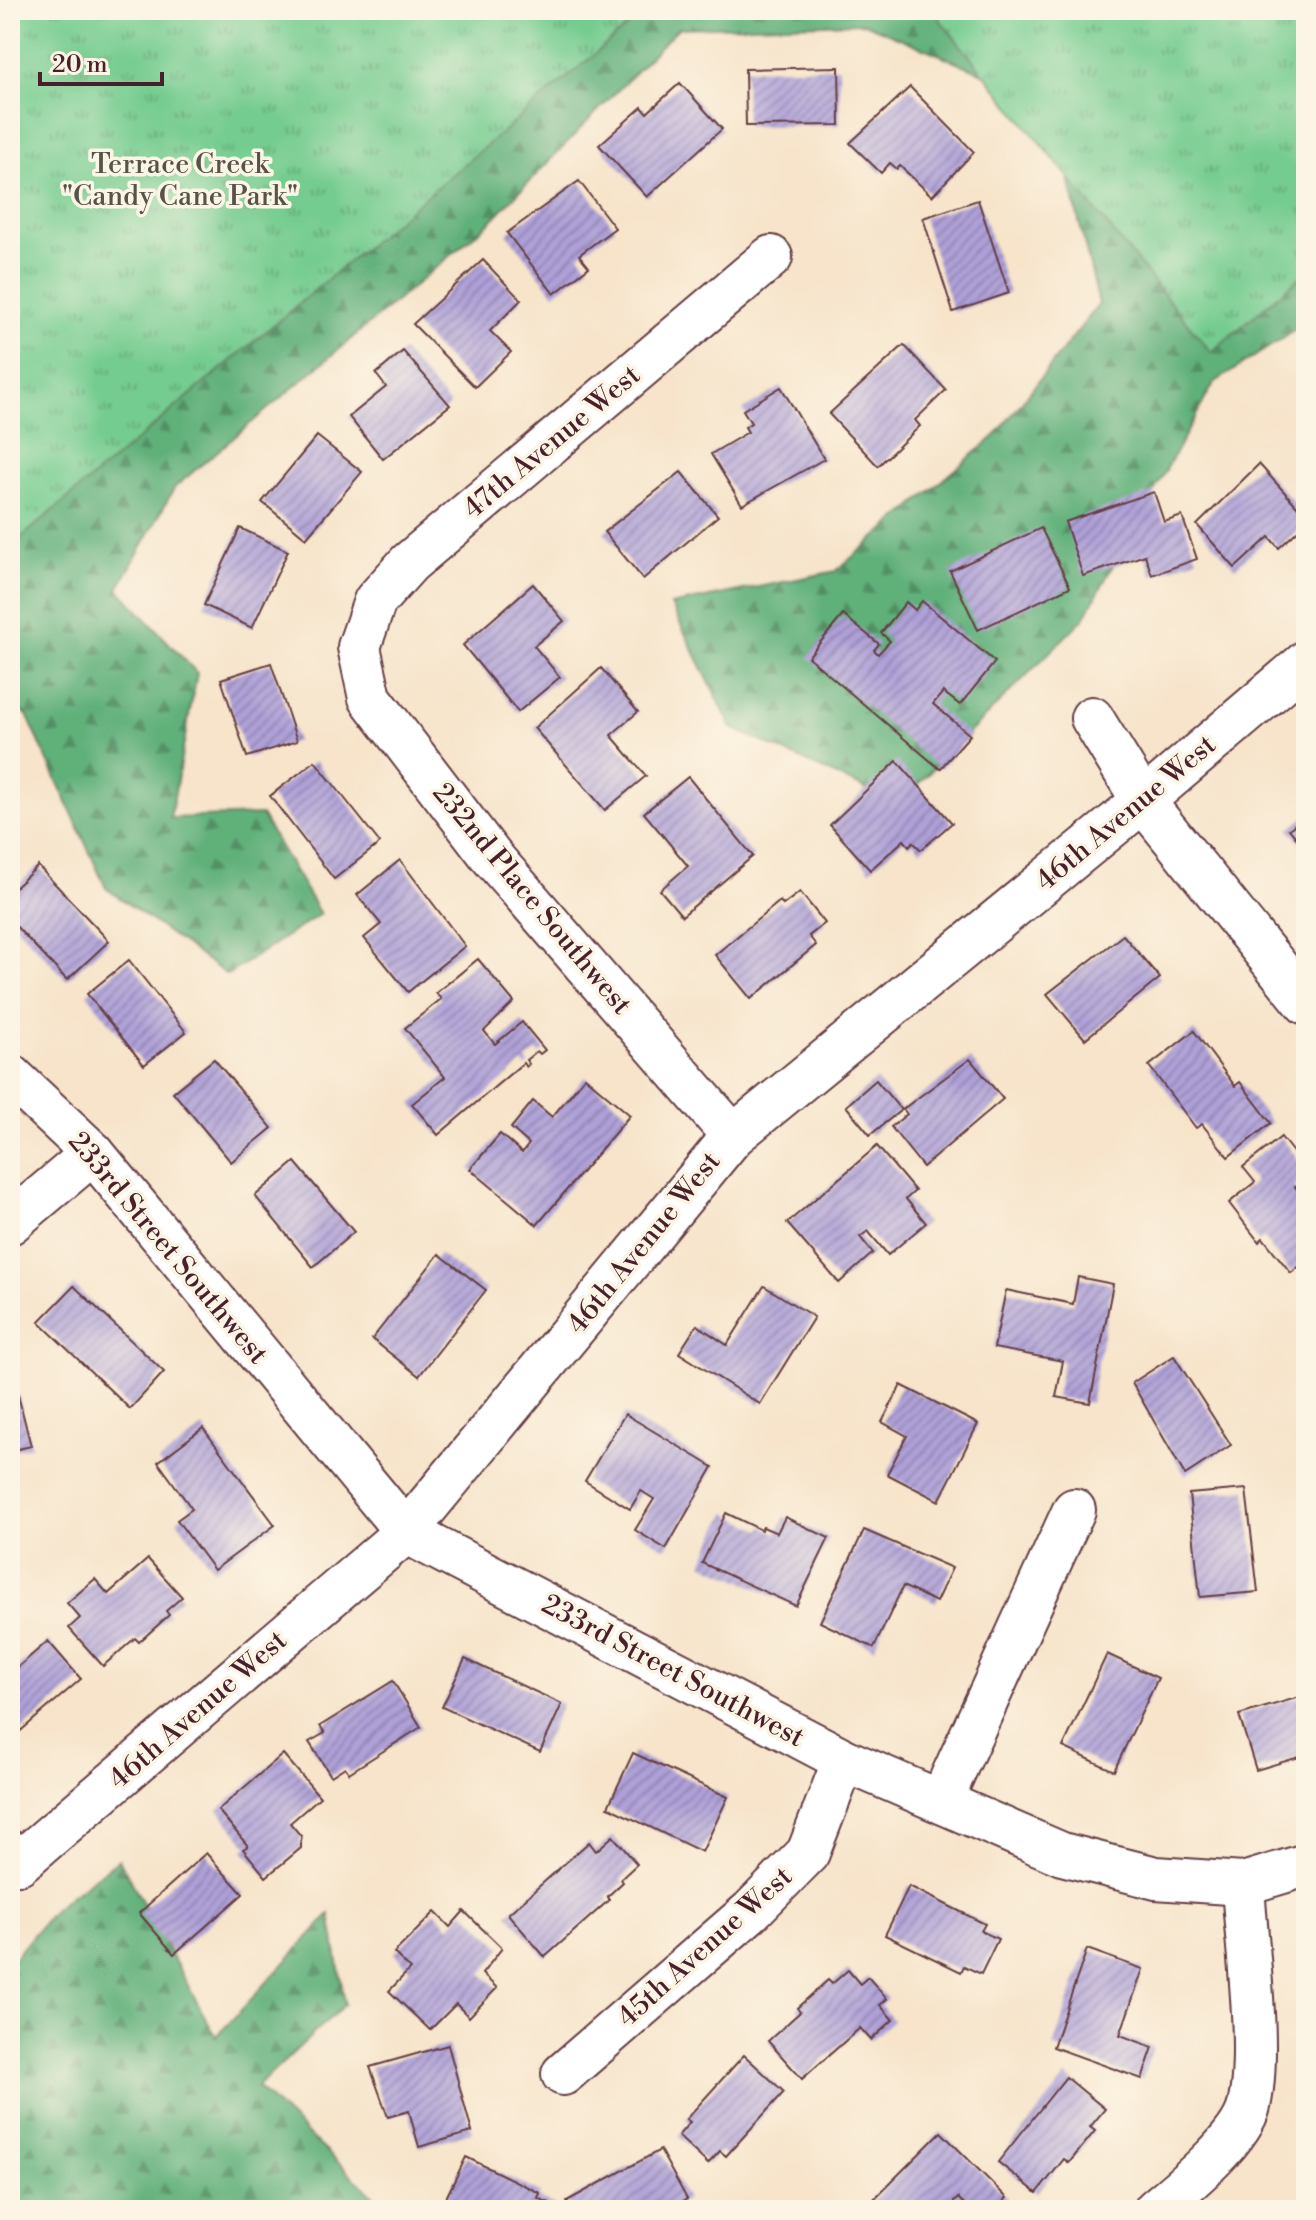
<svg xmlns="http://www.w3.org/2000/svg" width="1316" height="2220" font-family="'Libre Bodoni',serif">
	<defs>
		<pattern id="forest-firs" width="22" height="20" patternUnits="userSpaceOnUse" patternTransform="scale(2)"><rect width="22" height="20" fill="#60b07a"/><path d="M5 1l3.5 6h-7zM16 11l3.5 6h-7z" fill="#518f64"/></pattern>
		<pattern id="park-tufts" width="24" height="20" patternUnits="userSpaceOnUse" patternTransform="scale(2)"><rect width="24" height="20" fill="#75cc90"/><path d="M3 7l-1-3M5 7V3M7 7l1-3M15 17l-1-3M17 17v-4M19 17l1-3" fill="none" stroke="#62a576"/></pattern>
		<pattern id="building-hatch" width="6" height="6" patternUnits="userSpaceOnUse" patternTransform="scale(2)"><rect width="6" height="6" fill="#afa0d8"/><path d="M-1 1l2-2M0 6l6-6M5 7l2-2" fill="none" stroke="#9082af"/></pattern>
	</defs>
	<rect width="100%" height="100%" fill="#fcf5e5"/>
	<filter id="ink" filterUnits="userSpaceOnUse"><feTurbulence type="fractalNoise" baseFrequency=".0125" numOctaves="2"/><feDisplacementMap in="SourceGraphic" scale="16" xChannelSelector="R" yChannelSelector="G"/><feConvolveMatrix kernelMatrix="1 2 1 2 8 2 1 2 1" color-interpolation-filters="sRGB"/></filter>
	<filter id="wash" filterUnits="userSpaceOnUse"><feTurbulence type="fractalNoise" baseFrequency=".006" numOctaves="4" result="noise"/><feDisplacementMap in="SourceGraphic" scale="32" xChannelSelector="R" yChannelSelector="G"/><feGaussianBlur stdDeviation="1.8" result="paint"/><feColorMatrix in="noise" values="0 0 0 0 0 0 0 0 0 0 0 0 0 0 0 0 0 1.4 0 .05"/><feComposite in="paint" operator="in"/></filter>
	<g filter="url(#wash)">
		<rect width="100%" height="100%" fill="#f7e4cb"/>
		<g fill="url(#forest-firs)" stroke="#556852" stroke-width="2">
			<path d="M10,10H1306V323L1214,383L1084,618L898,804L732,728L671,605L836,571L995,436L1099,304L1050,101L864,23L678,28L490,222L175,487L118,589L197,673L170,818L261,815L320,914L227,975L106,888L27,715L10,704Z"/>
			<path d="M119,1859L216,2037L330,1914L345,2004L257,2087L389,2210H10V1963L55,1908Z"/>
		</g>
		<g fill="url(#park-tufts)" stroke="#60765e" stroke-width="2">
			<path d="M10,10H647L10,547Z"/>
			<path d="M932,10H1306V272L1211,352Z"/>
		</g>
		<g id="blocks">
			<g fill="url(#building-hatch)">
				<path d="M839,67L840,125L746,126L745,69Z"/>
				<path d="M680,83L722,129L647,197L599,145L642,107L647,113Z"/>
				<path d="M910,87L974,152L932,196L900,166L897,169L890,163L881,173L850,143Z"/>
				<path d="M579,181L615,228L579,255L589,267L554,294L507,233Z"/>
				<path d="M978,200L1009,293L953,312L923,218Z"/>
				<path d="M483,260L521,300L490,331L511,352L475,387L413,324Z"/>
				<path d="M904,345L946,390L915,420L920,426L878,466L829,414Z"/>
				<path d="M403,351L450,405L383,459L349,417L386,387L376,374Z"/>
				<path d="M781,387L824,459L742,505L711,454L748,432L745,427L751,423L743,410Z"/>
				<path d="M317,436L362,472L306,538L262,502Z"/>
				<path d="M1259,464L1306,516V523L1279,548L1269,537L1235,568L1197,525Z"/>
				<path d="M681,472L718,516L643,579L604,532Z"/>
				<path d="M1154,492L1164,522L1182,516L1197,559L1152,575L1145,555L1083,576L1065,522Z"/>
				<path d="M240,528L288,551L252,628L204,605Z"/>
				<path d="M1041,528L1070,587L978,630L950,571Z"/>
				<path d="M533,584L564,621L534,646L560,677L518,712L463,645Z"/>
				<path d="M922,601L995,662L960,705L943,692L933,704L970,735L940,769L808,657L843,615L879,644L874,650L878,654L890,641L881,633L906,602L915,610Z"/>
				<path d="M271,663L297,741L247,757L221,679Z"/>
				<path d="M601,668L638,712L611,735L646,776L605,810L534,728Z"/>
				<path d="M315,761L380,843L334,879L270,796Z"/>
				<path d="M897,761L952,823L921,850L913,842L909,846L904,840L870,870L830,825Z"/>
				<path d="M688,777L753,856L682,916L660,890L688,866L644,813Z"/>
				<path d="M1306,816V850L1289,829Z"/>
				<path d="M400,860L465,946L408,992L364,938L381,924L357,895Z"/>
				<path d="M38,866L109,941L67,980L10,920V892Z"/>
				<path d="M800,892L825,923L809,936L816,945L751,999L715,955L780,901L783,905Z"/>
				<path d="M1123,935L1160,978L1085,1039L1047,994Z"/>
				<path d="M478,959L514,1002L484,1031L495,1044L522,1022L545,1050L540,1054L537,1051L526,1060L529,1064L526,1067L523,1063L438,1135L412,1104L445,1077L405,1028L441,999L436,993Z"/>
				<path d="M129,960L186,1032L144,1065L87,994Z"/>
				<path d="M1194,1031L1235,1086L1240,1082L1271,1123L1228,1157L1202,1124L1196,1128L1149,1066Z"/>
				<path d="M214,1059L272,1128L231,1162L173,1092Z"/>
				<path d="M970,1059L1003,1099L923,1167L891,1127L907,1114L903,1109Z"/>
				<path d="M585,1077L630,1115L537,1225L470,1169L500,1134L522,1153L529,1144L511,1128L533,1101L552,1117Z"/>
				<path d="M876,1080L901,1110L870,1135L846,1106Z"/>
				<path d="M1281,1137L1306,1169V1178L1295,1187L1306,1201V1261L1291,1273L1263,1238L1259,1242L1229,1203L1255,1182L1243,1167Z"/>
				<path d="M877,1146L915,1191L906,1199L926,1223L888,1255L868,1231L860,1237L873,1253L839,1283L787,1223Z"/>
				<path d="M295,1162L354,1232L313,1267L255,1196Z"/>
				<path d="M439,1254L486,1290L419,1376L372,1339Z"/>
				<path d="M1078,1277L1113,1284L1090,1403L1056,1397L1063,1361L994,1348L1006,1290L1073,1304Z"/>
				<path d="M74,1286L164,1372L130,1409L39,1322Z"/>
				<path d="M764,1286L814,1317L760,1404L679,1353L697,1325L727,1345Z"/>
				<path d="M1174,1356L1231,1445L1185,1475L1132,1383Z"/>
				<path d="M901,1385L978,1424L939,1501L887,1474L907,1436L882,1422Z"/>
				<path d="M18,1395L31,1446L10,1451V1397Z"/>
				<path d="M625,1414L713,1467L666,1549L635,1530L654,1499L641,1491L630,1509L585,1481Z"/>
				<path d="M203,1428L275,1525L214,1570L177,1520L192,1509L158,1462Z"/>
				<path d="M1246,1489L1258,1592L1200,1597L1189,1494Z"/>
				<path d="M726,1513L761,1530L763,1527L777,1533L785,1517L829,1538L796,1606L702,1563Z"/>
				<path d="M864,1530L952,1568L936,1602L903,1586L874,1648L820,1622Z"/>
				<path d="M148,1559L182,1597L166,1611L169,1615L139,1642L135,1638L103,1666L69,1628L80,1618L67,1603L95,1579L108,1594Z"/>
				<path d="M48,1641L81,1679L10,1740V1674Z"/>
				<path d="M1107,1654L1158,1678L1114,1771L1063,1747Z"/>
				<path d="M465,1659L562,1704L540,1752L442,1707Z"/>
				<path d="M393,1681L421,1727L349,1773L345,1767L331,1776L309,1742L325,1733L320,1726Z"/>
				<path d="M1306,1695V1755L1256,1770L1239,1715Z"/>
				<path d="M633,1753L728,1797L702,1852L608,1807Z"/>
				<path d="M283,1754L320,1797L290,1823L301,1836V1848L266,1877L243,1849L248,1846L218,1810Z"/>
				<path d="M613,1836L637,1864L621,1879L623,1882L607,1897L609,1900L545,1957L508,1914L589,1842L596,1851Z"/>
				<path d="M206,1853L243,1894L174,1954L139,1913Z"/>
				<path d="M909,1886L985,1924L981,1931L998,1939L981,1974L964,1966L961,1972L885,1935Z"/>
				<path d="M464,1911L502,1948L482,1974L497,1988L469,2017L456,2004L430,2030L389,1991L410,1969L394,1953L435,1912L450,1927Z"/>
				<path d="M1087,1949L1143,1969L1120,2035L1153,2047L1142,2079L1053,2047Z"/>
				<path d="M848,1970L860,1984L868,1977L887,1999L880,2005L893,2020L871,2040L860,2028L802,2079L768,2041L800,2012L797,2008L828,1980L832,1984Z"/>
				<path d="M448,2045L472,2132L419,2147L409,2111L388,2117L370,2067Z"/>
				<path d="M744,2055L784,2092L726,2156L720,2151L708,2164L678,2136L690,2122L686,2119Z"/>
				<path d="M1066,2077L1105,2109L1090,2127L1095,2131L1069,2163L1064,2159L1037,2193L998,2162Z"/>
				<path d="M941,2132L1007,2198L995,2210H970L958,2198L946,2210H872L867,2206Z"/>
				<path d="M660,2150L687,2199L668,2210H572L567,2201Z"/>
				<path d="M466,2157L540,2193L538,2198L556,2206L554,2210L441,2208Z"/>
			</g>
		</g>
	</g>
	<g filter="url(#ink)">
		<use href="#blocks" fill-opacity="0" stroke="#643d43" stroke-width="2"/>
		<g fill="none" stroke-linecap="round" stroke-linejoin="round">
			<defs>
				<g id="minor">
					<path d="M1092,718L1143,801L1306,1003"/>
					<path d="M10,1075L93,1153L406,1532L844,1760L1062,1854L1156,1878L1243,1884L1306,1865"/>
					<path d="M733,1136L491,856L370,698L359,647L375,601L409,563L771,257"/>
					<path d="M10,1223L93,1153"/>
					<path d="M941,1801L1074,1510"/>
					<path d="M10,1852L19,1863L406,1532L733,1136L1143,801L1306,662"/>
					<path d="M563,2074L751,1911L808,1853L844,1760"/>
					<path d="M1155,2210C1181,2188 1241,2140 1249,2106C1262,2049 1246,1944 1243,1884"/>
				</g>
			</defs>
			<use href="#minor" stroke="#643d43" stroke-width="46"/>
			<use href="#minor" stroke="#fff" stroke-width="42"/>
		</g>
	</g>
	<g text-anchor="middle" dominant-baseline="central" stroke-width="7" stroke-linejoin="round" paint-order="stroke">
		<g font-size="28" fill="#575349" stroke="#fcf5e5">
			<text x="180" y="164">Terrace Creek<tspan x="180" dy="32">"Candy Cane Park"</tspan></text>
		</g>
		<g font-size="28" fill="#4a1f2b" stroke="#fcf5e5">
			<text transform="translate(552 442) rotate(-40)">47th Avenue West</text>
			<text transform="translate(1126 813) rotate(-40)">46th Avenue West</text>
			<text transform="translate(532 899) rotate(50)">232nd Place Southwest</text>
			<text transform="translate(644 1243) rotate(-51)">46th Avenue West</text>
			<text transform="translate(168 1248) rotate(50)">233rd Street Southwest</text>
			<text transform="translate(673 1671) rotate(28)">233rd Street Southwest</text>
			<text transform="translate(198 1710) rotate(-41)">46th Avenue West</text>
			<text transform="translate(705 1947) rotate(-42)">45th Avenue West</text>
		</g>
	</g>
	<rect width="1316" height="2220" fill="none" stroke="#fcf5e5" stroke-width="40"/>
	<path d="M40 72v12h122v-12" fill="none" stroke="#4a1f2b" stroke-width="4"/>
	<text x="52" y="72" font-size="24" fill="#4a1f2b" stroke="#fcf5e5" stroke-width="6" paint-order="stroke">20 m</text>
</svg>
